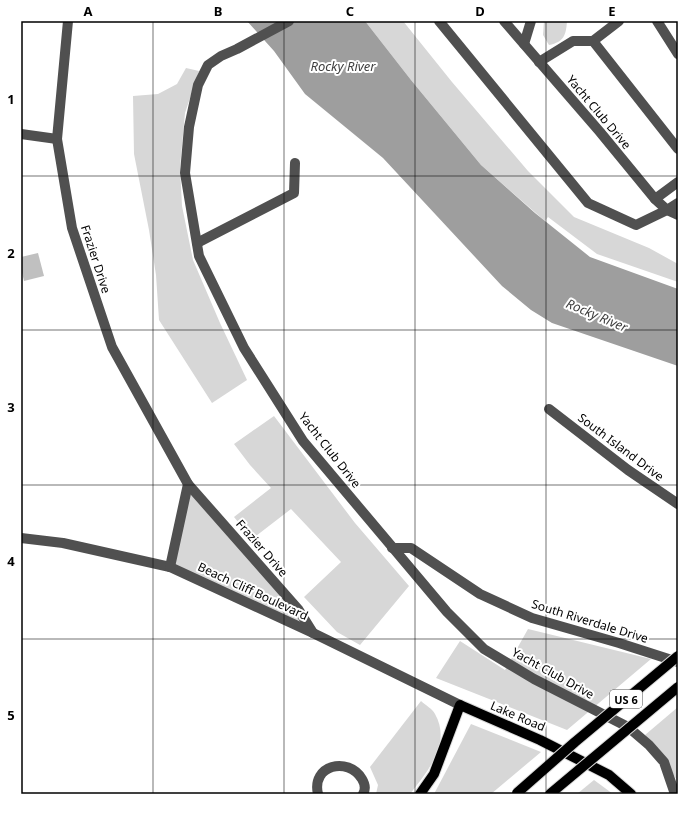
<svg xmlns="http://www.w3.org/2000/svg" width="699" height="815" font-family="'Noto Sans',sans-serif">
	<rect width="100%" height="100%" fill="#fff"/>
	<g fill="#d7d7d7">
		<path d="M365,21H403L452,82L528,171L574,217L649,248L678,264V282L597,254L548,217L545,221L481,165L411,80Z"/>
		<path d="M544,21H567C566,35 564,42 549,45L543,35Z"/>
		<path d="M186,68L199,71L185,113L180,167L182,206L193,260L220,323L247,380L212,403L159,320L156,275L149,230L134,154L133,96L158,94L177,84Z"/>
		<path d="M274,416L355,523L409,586L360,645L337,632L304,597L341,562L291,509L252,539L234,517L271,488L250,465L234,444Z"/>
		<path d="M188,484L313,633L170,567Z"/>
		<path d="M528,629L651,659L567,730L436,678L460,641L505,670Z"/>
		<path d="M421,701C425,705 433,709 435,714C452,744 427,772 410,794H376L378,785L370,767Z"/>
		<path d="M678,707V782L656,747L645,735Z"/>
		<path d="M471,724L541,752L491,794H434Z"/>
		<path d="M594,780L613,794H577Z"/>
	</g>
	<path fill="#9e9e9e" d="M247,21H365L411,80L481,165L535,213L590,257L678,289V366L552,323L531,310L502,286L383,158L305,94L274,51Z"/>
	<path fill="#c0c0c0" d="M38,253L44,276L24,281L21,268V257Z"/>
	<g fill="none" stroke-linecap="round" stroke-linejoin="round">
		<defs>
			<path id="major" d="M420,794L434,774L460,705L540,740L609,775L631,794"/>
		</defs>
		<use href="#major" stroke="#dbdbdb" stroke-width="12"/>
		<g stroke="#505050" stroke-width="10">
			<path d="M68,21L57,139L72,228L112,347L188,484L298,609L313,633"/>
			<path d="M289,21L237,49L221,56L208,65L198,85L189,127L185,173L199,256L244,348L303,441L447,612L484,649L534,679L628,727L649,745L664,762L675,794"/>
			<path d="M439,21L588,203L636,225L667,210L678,203"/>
			<path d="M504,21L600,132L655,199L667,210L678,215"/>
			<path d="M657,21L678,54"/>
			<path d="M593,41L619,21"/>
			<path d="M524,44L531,21"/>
			<path d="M539,62L573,41H593L678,149"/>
			<path d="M21,134L57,139"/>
			<path d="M655,199L678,182"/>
			<path d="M197,243L294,193L295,163"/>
			<path d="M549,409L628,470L678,504"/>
			<path d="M21,538L63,543L170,567L313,633L460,705"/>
			<path d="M392,548H411L480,594L532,618L619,643L678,662"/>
			<path d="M170,567L188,484"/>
			<path d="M318,794C311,765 348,756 362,779C365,784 366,789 363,794"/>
		</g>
		<use href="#major" stroke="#000" stroke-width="10"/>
		<defs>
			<g id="major-bridge">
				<path d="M517,793L575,742L678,656"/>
				<path d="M550,794L678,687"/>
			</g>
		</defs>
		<use href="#major-bridge" stroke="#dbdbdb" stroke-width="12" stroke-linecap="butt"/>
		<use href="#major-bridge" stroke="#000" stroke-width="10"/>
	</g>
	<path fill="none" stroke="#000" stroke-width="1" stroke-opacity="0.55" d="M153,21V794M284,21V794M415,21V794M546,21V794M21,176H678M21,330H678M21,485H678M21,639H678"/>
	<g text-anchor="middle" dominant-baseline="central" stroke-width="4" stroke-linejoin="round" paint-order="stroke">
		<rect fill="#fff" stroke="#4c4c4c" stroke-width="1" x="610" y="690" width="32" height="18" rx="3"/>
		<g font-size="11" font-weight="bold" fill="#000">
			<text x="626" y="699">US 6</text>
		</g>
		<g font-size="12" fill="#000" stroke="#fff">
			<text transform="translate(599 112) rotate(50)">Yacht Club Drive</text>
			<text transform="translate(96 259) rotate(72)">Frazier Drive</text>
			<text transform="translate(621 447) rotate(37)">South Island Drive</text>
			<text transform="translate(330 450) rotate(52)">Yacht Club Drive</text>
			<text transform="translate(262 548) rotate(49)">Frazier Drive</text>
			<text transform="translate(253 591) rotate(25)">Beach Cliff Boulevard</text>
			<text transform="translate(590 621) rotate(17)">South Riverdale Drive</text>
			<text transform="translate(553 673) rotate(29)">Yacht Club Drive</text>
			<text transform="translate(518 716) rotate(23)">Lake Road</text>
		</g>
		<g font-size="13" font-style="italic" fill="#3f3f3f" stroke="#fff">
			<text x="343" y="66">Rocky River</text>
			<text transform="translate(597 315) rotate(23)">Rocky River</text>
		</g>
	</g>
	<rect width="699" height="815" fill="none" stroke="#ffffff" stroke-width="44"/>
	<rect x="22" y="22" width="655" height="771" fill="none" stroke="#000" stroke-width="1.5"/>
	<g font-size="13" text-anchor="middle" font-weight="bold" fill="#000">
		<text x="88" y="16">A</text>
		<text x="218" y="16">B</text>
		<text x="350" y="16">C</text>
		<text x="480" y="16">D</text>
		<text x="612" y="16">E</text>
		<text x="11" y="104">1</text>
		<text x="11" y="258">2</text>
		<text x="11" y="412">3</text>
		<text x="11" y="566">4</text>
		<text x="11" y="720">5</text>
	</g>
</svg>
